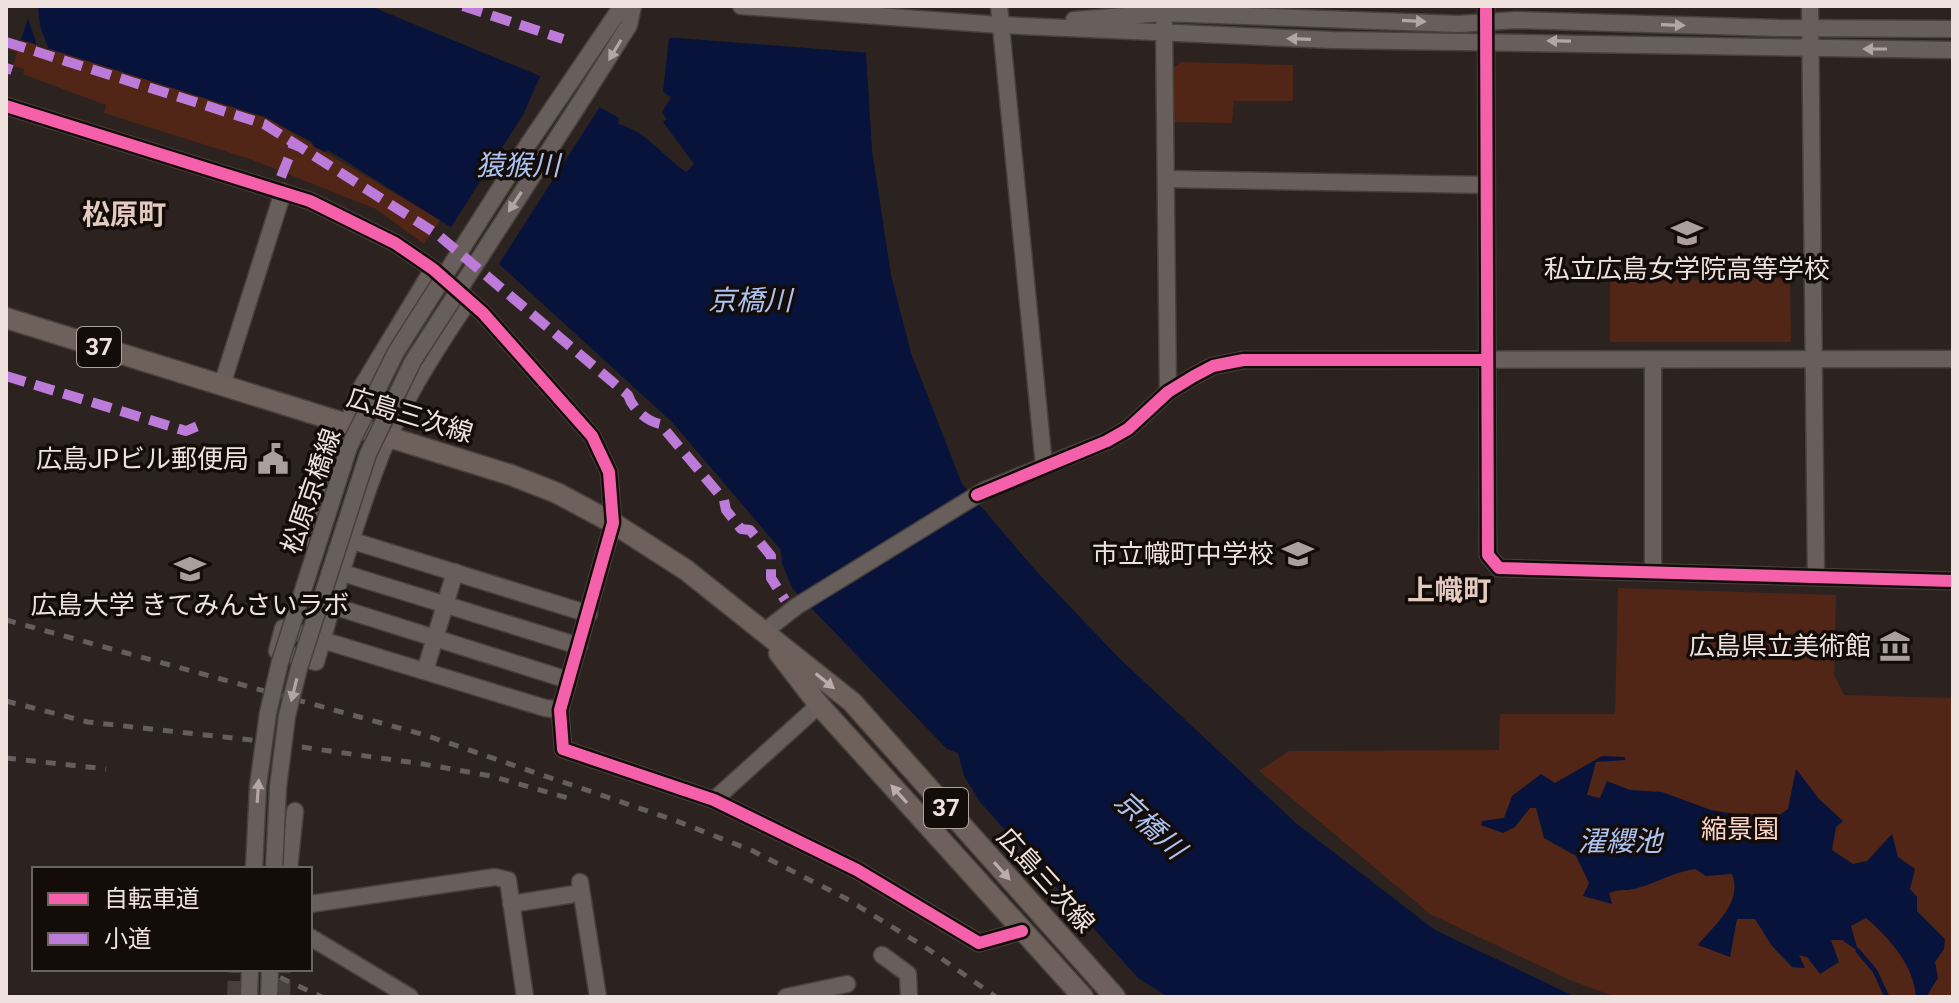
<svg xmlns="http://www.w3.org/2000/svg" width="1959" height="1003" font-family="Roboto,'Noto Sans JP',sans-serif">
	<rect width="100%" height="100%" fill="#2c2320"/>
	<g fill="#512616">
		<path d="M6,35L267,118L440,220L424,244L376,209L250,159L104,113L106,105L23,74L24,69L13,66L17,52L6,49Z"/>
		<path d="M1181,62L1293,65V101H1234L1232,123L1174,122L1172,69Z"/>
		<path d="M1790,278L1791,342H1610V281Z"/>
		<path d="M1618,588L1836,595L1834,674L1844,695L1953,698V997H1616L1570,980L1430,914L1259,771L1289,751L1499,750L1500,714H1615Z"/>
	</g>
	<g fill="#07133a">
		<path d="M6,6H370L552,81L619,118L618,124C646,131 663,156 686,172L694,164L663,122L667,119L662,113L671,97L663,92L669,38L870,6L866,53L872,150L891,275L911,353L962,484L1036,571L1120,659L1297,824L1435,930L1576,997H1168L1138,978L980,802L964,776L958,753L947,749L792,588L782,563L781,550L672,422L499,264L457,231L328,150L325,152L314,147L312,142L267,118L6,35Z"/>
		<path d="M1602,756L1625,757V760L1596,762L1587,795L1600,798L1607,781L1630,790L1662,792L1711,810L1747,816L1765,825L1788,809L1796,769L1819,799L1843,821L1836,827L1832,850L1853,864L1867,861L1892,834L1898,857L1915,869L1910,889L1917,897V911L1945,939L1944,949L1935,962L1938,978L1926,997H1916C1914,965 1889,938 1866,918L1851,926L1858,951L1842,940H1831L1839,962L1820,974L1807,957L1799,955L1805,968L1792,967L1772,946L1755,919H1737L1730,957L1698,945C1715,924 1743,903 1732,874L1706,876L1695,869C1673,872 1655,884 1634,889C1625,891 1618,889 1609,893L1612,904L1583,896L1589,883L1576,856L1544,838L1536,808H1530L1515,827L1503,833L1481,825L1482,821L1504,818L1512,796L1541,774L1555,783Z"/>
	</g>
	<g fill="#2c2320">
		<path d="M6,6H38L40,26L50,53L38,49L28,18L20,43L6,39Z"/>
		<path d="M669,6H872L870,53L665,37Z"/>
		<path d="M542,72L601,105L497,267L449,230L523,115Z"/>
	</g>
	<g fill="none" stroke-linecap="round" stroke-linejoin="round">
		<path stroke="#07133a" stroke-width="5" d="M1858,951L1875,971L1887,997"/>
		<g stroke="#49403c" stroke-width="16" stroke-dasharray="16 8" stroke-linecap="butt">
			<path d="M235,997L236,969"/>
			<path d="M282,997L283,969"/>
		</g>
		<defs>
			<g id="minor">
				<path d="M741,6L1000,25L1333,40L1953,50"/>
				<path d="M999,6L1044,466"/>
				<path d="M1486,6L1488,555L1499,568L1953,581"/>
				<path d="M1810,6L1816,577"/>
				<path d="M1074,20L1163,13L1459,24L1516,20L1779,28L1953,29"/>
				<path d="M1164,24L1168,392"/>
				<path d="M588,90L629,25L633,6"/>
				<path d="M6,106L310,201L395,243L433,269L483,313L592,436L609,472L613,523L560,710L563,749L714,800L857,870L979,943L1022,931"/>
				<path d="M529,143L622,6"/>
				<path d="M1166,179L1486,185"/>
				<path d="M469,300C432,355 396,411 374,473C351,535 334,599 316,662L277,651L283,628L545,708L560,710"/>
				<path d="M1653,360V572"/>
				<path d="M222,385L283,192"/>
				<path d="M311,539L358,393L433,269"/>
				<path d="M353,541L589,614"/>
				<path d="M343,573L579,646"/>
				<path d="M333,606L568,680"/>
				<path d="M765,631L797,606L985,490L1107,441L1128,429L1168,392L1194,376L1213,366L1243,360L1953,359"/>
				<path d="M425,671L455,572"/>
				<path d="M714,800L819,705"/>
				<path d="M289,869L295,811"/>
				<path d="M580,882L598,997"/>
				<path d="M310,904L495,877L508,880L525,997"/>
				<path d="M511,904L581,893"/>
				<path d="M310,937L410,997"/>
				<path d="M882,955L908,974L909,997"/>
				<path d="M249,997L250,969"/>
				<path d="M269,997L270,969"/>
				<path d="M786,997L847,984"/>
			</g>
			<g id="major">
				<path d="M6,318L511,475L557,493L613,523L686,570L852,702L1115,997"/>
				<path d="M779,653L819,705L1083,997"/>
			</g>
		</defs>
		<use href="#minor" stroke="#48403c" stroke-width="19"/>
		<use href="#major" stroke="#48403c" stroke-width="23"/>
		<use href="#minor" stroke="#685f5c" stroke-width="16"/>
		<use href="#major" stroke="#6e615c" stroke-width="20"/>
		<g stroke="#665e5c" stroke-width="5" stroke-dasharray="10 10" stroke-linecap="butt">
			<path d="M6,620L425,735L674,820L753,851L845,898L925,947L996,997"/>
			<path d="M6,701L88,722L251,740L423,764L491,776L575,800"/>
			<path d="M6,758L106,769"/>
			<path d="M262,969L322,997"/>
		</g>
		<defs>
			<g id="minor-bridge">
				<path d="M254,869L258,786L268,713L280,662L349,447L396,352L529,143"/>
				<path d="M274,869L278,787L287,716L299,668L368,454L413,361L588,90"/>
			</g>
		</defs>
		<use href="#minor-bridge" stroke="#48403c" stroke-width="19" stroke-linecap="butt"/>
		<use href="#minor-bridge" stroke="#685f5c" stroke-width="16"/>
		<g stroke="#bd7bd9" stroke-width="10" stroke-dasharray="20 10" stroke-linecap="butt">
			<path d="M463,6L563,39"/>
			<path d="M6,42L264,124L437,234L628,395C632,408 646,421 660,424L724,500L726,510L741,529L750,530L771,556V578L785,600"/>
			<path d="M6,68L12,70"/>
			<path d="M281,177L295,142"/>
			<path d="M6,376L186,431L198,426"/>
		</g>
		<defs>
			<g id="cycleway">
				<path d="M1486,6L1488,555L1499,568L1953,581"/>
				<path d="M6,106L310,201L395,243L433,269L483,313L592,436L609,472L613,523L560,710L563,749L714,800L857,870L979,943L1022,931"/>
				<path d="M977,495L1107,441L1128,429L1168,392L1194,376L1213,366L1243,360H1485"/>
			</g>
		</defs>
		<use href="#cycleway" stroke="#140c09" stroke-width="17"/>
		<use href="#cycleway" stroke="#f560ab" stroke-width="12"/>
	</g>
	<defs><path id="oneway-solid" d="M-6-.8H1V-3.2L6.5 0L1 3.2V.8H-6Z" transform="scale(2)"/></defs>
	<g fill="#b2a7a4">
		<use href="#oneway-solid" transform="translate(1414 21) rotate(3)"/>
		<use href="#oneway-solid" transform="translate(1673 25) rotate(2)"/>
		<use href="#oneway-solid" transform="translate(1299 39) rotate(-178)"/>
		<use href="#oneway-solid" transform="translate(1559 41) rotate(-179)"/>
		<use href="#oneway-solid" transform="translate(1875 49) rotate(-180)"/>
		<use href="#oneway-solid" transform="translate(615 50) rotate(121)"/>
		<use href="#oneway-solid" transform="translate(515 202) rotate(123)"/>
		<use href="#oneway-solid" transform="translate(294 690) rotate(104)"/>
		<use href="#oneway-solid" transform="translate(258 791) rotate(-86)"/>
	</g>
	<g fill="#bbaeaa">
		<use href="#oneway-solid" transform="translate(825 681) rotate(39)"/>
		<use href="#oneway-solid" transform="translate(899 794) rotate(-132)"/>
		<use href="#oneway-solid" transform="translate(1002 871) rotate(48)"/>
	</g>
	<defs>
		<symbol id="school-bare" viewBox="-9 -9 18 18"><path d="M0-5L7-2L0 1L-7-2ZM-4 1L0 2.5L4 1V4Q0 6-4 4Z" fill="#ab9f9c" stroke="#140c09" stroke-width="2.5" paint-order="stroke"/></symbol>
		<symbol id="civic-bare" viewBox="-9 -9 18 18"><path d="M-.6-6.5H3V-4.5H.6V-3L4-1V1h2V6H-6V1h2V-1L-.6-3ZM-1.2 2.5V6h2.4V2.5Z" fill="#ab9f9c" stroke="#140c09" stroke-width="2.5" paint-order="stroke"/></symbol>
		<symbol id="university-bare" viewBox="-9 -9 18 18"><path d="M0-5L7-2L0 1L-7-2ZM-4 1L0 2.5L4 1V4Q0 6-4 4Z" fill="#ab9f9c" stroke="#140c09" stroke-width="2.5" paint-order="stroke"/></symbol>
		<symbol id="museum-bare" viewBox="-9 -9 18 18"><path d="M0-6L6-3V-2H-6V-3ZM-5-1h2V3h-2ZM-1-1h2V3h-2ZM3-1h2V3H3ZM-6 4H6V6H-6Z" fill="#ab9f9c" stroke="#140c09" stroke-width="2.5" paint-order="stroke"/></symbol>
	</defs>
	<g fill-rule="evenodd">
		<use href="#school-bare" x="1665" y="211" width="44" height="44"/>
		<use href="#civic-bare" x="251" y="437" width="44" height="44"/>
		<use href="#school-bare" x="1276" y="532" width="44" height="44"/>
		<use href="#university-bare" x="168" y="547" width="44" height="44"/>
		<use href="#museum-bare" x="1873" y="624" width="44" height="44"/>
	</g>
	<g text-anchor="middle" dominant-baseline="central" stroke-width="7" stroke-linejoin="round" paint-order="stroke">
		<g fill="#140c09" stroke="#ada29e" stroke-width="2">
			<rect x="77" y="327" width="44" height="40" rx="6"/>
			<rect x="924" y="788" width="44" height="40" rx="6"/>
		</g>
		<g font-size="24" font-weight="bold" fill="#efe2de">
			<text x="99" y="347">37</text>
			<text x="946" y="808">37</text>
		</g>
		<g font-size="26" fill="#efe2de" stroke="#140c09" text-anchor="end">
			<text x="1687" y="269" text-anchor="middle">私立広島女学院高等学校</text>
			<text x="249" y="459">広島JPビル郵便局</text>
			<text x="1274" y="554">市立幟町中学校</text>
			<text x="190" y="605" text-anchor="middle">広島大学 きてみんさいラボ</text>
			<text x="1871" y="646">広島県立美術館</text>
		</g>
		<g font-size="26" fill="#efe2de" stroke="#140c09">
			<text transform="translate(410 415) rotate(17)">広島三次線</text>
			<text transform="translate(311 491) rotate(-71)">松原京橋線</text>
			<text transform="translate(1046 880) rotate(48)">広島三次線</text>
		</g>
		<g font-size="26" fill="#fad4c6" stroke="#140c09">
			<text x="1740" y="829">縮景園</text>
		</g>
		<g font-size="28" font-style="italic" fill="#acc3f1" stroke="#140c09">
			<text x="518" y="165">猿猴川</text>
			<text x="750" y="300">京橋川</text>
			<text transform="translate(1150 825) rotate(43)">京橋川</text>
			<text x="1620" y="841">濯纓池</text>
		</g>
		<g font-size="28" font-weight="bold" fill="#e2cac1" stroke="#140c09">
			<text x="124" y="214">松原町</text>
			<text x="1449" y="590">上幟町</text>
		</g>
	</g>
	<rect width="1959" height="1003" fill="none" stroke="#efe2de" stroke-width="16"/>
	<rect x="32" y="867" width="280" height="104" fill="#140c09" stroke="#6c625e" stroke-width="2"/>
	<rect x="48" y="893" width="40" height="12" fill="#f560ab" stroke="#6c625e" stroke-width="2"/>
	<text x="104" y="907" font-size="24" fill="#efe2de">自転車道</text>
	<rect x="48" y="933" width="40" height="12" fill="#bd7bd9" stroke="#6c625e" stroke-width="2"/>
	<text x="104" y="947" font-size="24" fill="#efe2de">小道</text>
</svg>
